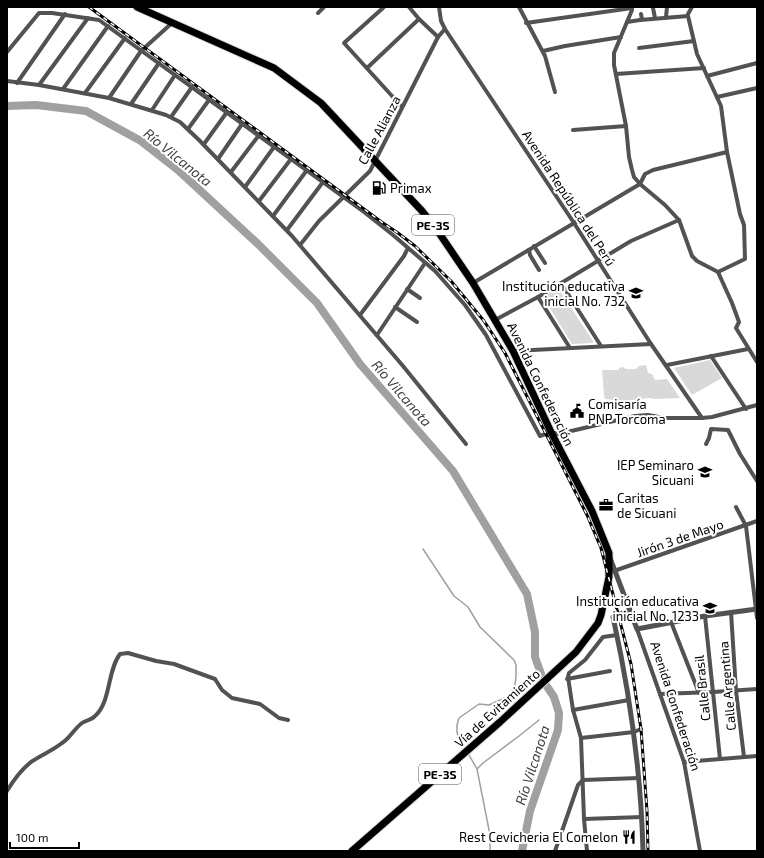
<svg xmlns="http://www.w3.org/2000/svg" width="764" height="858" font-family="'Exo 2',sans-serif">
	<rect width="100%" height="100%" fill="#fff"/>
	<g fill="#d9d9d9">
		<path d="M558,288L593,341V343L572,344L543,297Z"/>
		<path d="M710,360L722,378L692,395L674,368Z"/>
		<path d="M646,365L648,373L652,374L655,380L667,379L680,398L655,399L649,398L624,401L605,399L604,395L602,370H619V368L624,367L625,369H636L639,366Z"/>
	</g>
	<g fill="none" stroke-linecap="round" stroke-linejoin="round">
		<g stroke="#a0a0a0" stroke-width="1.5">
			<path d="M423,549L454,596L468,607L480,627L514,660L516,665V676L515,685L509,696L489,705L479,704L459,718L457,725V732L459,739L464,747"/>
			<path d="M469,755L477,769L490,835V851"/>
			<path d="M477,769L483,763L519,736L539,720"/>
		</g>
		<path stroke="#a0a0a0" stroke-width="8" d="M7,106L36,105L86,111L141,141L178,170L258,244L317,303L360,364L453,471L527,594L535,632V657L544,682L554,697L559,713L558,730L530,811L522,851"/>
		<defs>
			<path id="trunk" d="M137,7L274,68L321,103L422,211L435,227L473,283L513,351L551,432L592,511L609,553V577L601,615L598,623L576,652L500,722L352,851"/>
		</defs>
		<use href="#trunk" stroke="#dbdbdb" stroke-width="9"/>
		<g stroke="#525252" stroke-width="4">
			<path d="M384,7L344,43L402,107"/>
			<path d="M409,7L419,19L438,37"/>
			<path d="M439,7L441,21L445,29L574,223L651,344L702,418"/>
			<path d="M519,7L545,56L555,92"/>
			<path d="M632,7V10L614,53V65L626,126L629,157L632,170L634,177L640,184L665,205L679,220L692,256L697,261L718,272L732,303L739,322L736,328L757,362"/>
			<path d="M692,7L688,14V16L697,54L721,106L727,152L740,214L744,225L745,259L718,272"/>
			<path d="M653,8L655,18"/>
			<path d="M318,13L324,7"/>
			<path d="M641,14L642,19"/>
			<path d="M666,17L667,7"/>
			<path d="M627,22L640,20L688,16"/>
			<path d="M526,23L632,8"/>
			<path d="M639,48L694,41"/>
			<path d="M543,51L565,46L621,37"/>
			<path d="M7,52L39,13H52L99,20L364,212L393,235L435,271L465,305L486,335L540,436L551,432L558,434L567,432L635,416L648,415L664,418H702L712,417L757,405"/>
			<path d="M367,68L419,19"/>
			<path d="M616,74L704,68"/>
			<path d="M707,76L757,63"/>
			<path d="M7,81L39,85L109,98L166,115L180,122L199,140L292,236L403,366L466,444"/>
			<path d="M17,83L65,14"/>
			<path d="M39,85L88,18"/>
			<path d="M63,89L108,26"/>
			<path d="M85,93L125,38"/>
			<path d="M717,97L757,88"/>
			<path d="M109,98L141,51L172,23"/>
			<path d="M131,104L159,63"/>
			<path d="M152,110L175,75"/>
			<path d="M171,117L192,87"/>
			<path d="M188,129L209,100"/>
			<path d="M573,130L626,126"/>
			<path d="M204,144L227,112"/>
			<path d="M218,159L242,124"/>
			<path d="M231,172L259,135"/>
			<path d="M245,187L274,147"/>
			<path d="M259,201L291,159"/>
			<path d="M273,216L307,170"/>
			<path d="M287,230L323,182"/>
			<path d="M300,245L319,221L370,171L438,37L445,29"/>
			<path d="M534,246L545,263"/>
			<path d="M529,250L530,255L539,270"/>
			<path d="M473,283L640,184L645,174L653,170L727,152"/>
			<path d="M561,283L601,346"/>
			<path d="M407,289L420,298"/>
			<path d="M538,297L570,348"/>
			<path d="M395,307L417,322"/>
			<path d="M360,315L404,256L408,248"/>
			<path d="M495,320L538,297L631,241L679,220"/>
			<path d="M377,335L425,263"/>
			<path d="M513,351L651,344"/>
			<path d="M711,356L746,409"/>
			<path d="M667,365L748,349"/>
			<path d="M706,444L709,438L711,429L728,430L740,454L757,481"/>
			<path d="M736,507L746,526L757,618"/>
			<path d="M614,571L757,521"/>
			<path d="M731,612L736,691L744,757"/>
			<path d="M705,616L720,759"/>
			<path d="M671,622L699,693"/>
			<path d="M637,629L684,762L700,851"/>
			<path d="M567,679L610,671"/>
			<path d="M660,694L713,692L757,689"/>
			<path d="M573,710L629,700"/>
			<path d="M581,738L634,732L641,729"/>
			<path d="M684,762L757,756"/>
			<path d="M583,780L639,778"/>
			<path d="M7,791C13,781 21,770 31,762C41,755 52,751 62,743C70,738 74,729 82,723C86,720 92,720 95,716C111,702 107,671 120,654L128,653L156,661L174,664L215,679L222,690L232,698L260,704L279,718L288,720"/>
			<path d="M584,819L642,817"/>
			<path d="M555,851L578,785L583,780"/>
			<path d="M587,851L584,819L581,738L573,710L568,677L569,673L585,660L603,637L617,635"/>
		</g>
		<g stroke="#525252" stroke-width="5">
			<path d="M610,558L637,629L705,616L757,609"/>
			<path d="M630,610L613,617C630,694 641,772 643,851"/>
		</g>
		<use href="#trunk" stroke="#000" stroke-width="7"/>
		<defs>
			<path id="rail" d="M89,7L383,223L398,233L415,246L451,281L484,321L505,353L587,515L601,548L631,664L641,729L647,811L648,851"/>
		</defs>
		<use href="#rail" stroke="#000" stroke-width="3"/>
		<use href="#rail" stroke="#fff" stroke-width="1.5" stroke-dasharray="4.5" stroke-linecap="butt"/>
	</g>
	<defs>
		<symbol id="fuel-bare" viewBox="-9 -9 18 18"><path d="M-5.5-6h7V0h2V4h1.3V-2.5L3-4.5l.8-.8L6-3V5H2.5V1h-1V6h-7ZM-4.2-4.7v3.2H.2V-4.7Z" fill="#000" stroke="#fff" stroke-width="2.5" paint-order="stroke"/></symbol>
		<symbol id="school-bare" viewBox="-9 -9 18 18"><path d="M0-5L7-2L0 1L-7-2ZM-4 1L0 2.5L4 1V4Q0 6-4 4Z" fill="#000" stroke="#fff" stroke-width="2.5" paint-order="stroke"/></symbol>
		<symbol id="civic-bare" viewBox="-9 -9 18 18"><path d="M-.6-6.5H3V-4.5H.6V-3L4-1V1h2V6H-6V1h2V-1L-.6-3ZM-1.2 2.5V6h2.4V2.5Z" fill="#000" stroke="#fff" stroke-width="2.5" paint-order="stroke"/></symbol>
		<symbol id="university-bare" viewBox="-9 -9 18 18"><path d="M0-5L7-2L0 1L-7-2ZM-4 1L0 2.5L4 1V4Q0 6-4 4Z" fill="#000" stroke="#fff" stroke-width="2.5" paint-order="stroke"/></symbol>
		<symbol id="office-bare" viewBox="-9 -9 18 18"><path d="M-6-3h4V-5.5h4V-3h4V5H-6ZM-1-4.5V-3h2v-1.5ZM-6 0V1H6V0Z" fill="#000" stroke="#fff" stroke-width="2.5" paint-order="stroke"/></symbol>
		<symbol id="restaurant-bare" viewBox="-9 -9 18 18"><path d="M-5-6h1v4h1v-4h1v4h1v-4h1v5L-1.5 .5V6h-2V.5L-5-1ZM5-6V6H3V1.5H1.5Q1.5-4 5-6Z" fill="#000" stroke="#fff" stroke-width="2.5" paint-order="stroke"/></symbol>
	</defs>
	<g fill-rule="evenodd">
		<use href="#fuel-bare" x="369" y="178" width="20" height="20"/>
		<use href="#school-bare" x="626" y="283" width="20" height="20"/>
		<use href="#civic-bare" x="567" y="401" width="20" height="20"/>
		<use href="#university-bare" x="695" y="462" width="20" height="20"/>
		<use href="#office-bare" x="596" y="495" width="20" height="20"/>
		<use href="#school-bare" x="700" y="598" width="20" height="20"/>
		<use href="#restaurant-bare" x="619" y="827" width="20" height="20"/>
	</g>
	<g text-anchor="middle" dominant-baseline="central" stroke-width="4" stroke-linejoin="round" paint-order="stroke">
		<g fill="#fff" stroke="#4c4c4c" stroke-width="1">
			<rect x="412" y="215" width="42" height="20" rx="3"/>
			<rect x="419" y="764" width="42" height="20" rx="3"/>
		</g>
		<g font-size="12" font-weight="bold" fill="#000">
			<text x="433" y="225">PE-3S</text>
			<text x="440" y="774">PE-3S</text>
		</g>
		<g font-size="13" fill="#000" stroke="#fff">
			<text transform="translate(379 130) rotate(-62)">Calle Alianza</text>
			<text transform="translate(569 198) rotate(57)">Avenida República del Perú</text>
			<text transform="translate(541 384) rotate(64)">Avenida Confederación</text>
			<text transform="translate(680 538) rotate(-19)">Jirón 3 de Mayo</text>
			<text transform="translate(727 686) rotate(-95)">Calle Argentina</text>
			<text transform="translate(702 688) rotate(-96)">Calle Brasil</text>
			<text transform="translate(676 706) rotate(72)">Avenida Confederación</text>
			<text transform="translate(497 708) rotate(-42)">Vía de Evitamiento</text>
		</g>
		<g font-size="13" fill="#000" stroke="#fff" text-anchor="end">
			<text x="390" y="188" text-anchor="start">Primax</text>
			<text x="625" y="286">Institución educativa<tspan x="625" dy="15">inicial No. 732</tspan></text>
			<text x="588" y="404" text-anchor="start">Comisaría<tspan x="588" dy="15">PNP Torcoma</tspan></text>
			<text x="694" y="465">IEP Seminaro<tspan x="694" dy="15">Sicuani</tspan></text>
			<text x="617" y="498" text-anchor="start">Caritas<tspan x="617" dy="15">de Sicuani</tspan></text>
			<text x="699" y="601">Institución educativa<tspan x="699" dy="15">inicial No. 1233</tspan></text>
			<text x="618" y="837">Rest Cevicheria El Comelon</text>
		</g>
		<g font-size="14" font-style="italic" fill="#414141" stroke="#fff">
			<text transform="translate(178 157) rotate(39)">Río Vilcanota</text>
			<text transform="translate(402 393) rotate(49)">Río Vilcanota</text>
			<text transform="translate(532 765) rotate(-72)">Río Vilcanota</text>
		</g>
	</g>
	<rect width="764" height="858" fill="none" stroke="#000000" stroke-width="16"/>
	<path d="M10 842v6h69v-6" fill="none" stroke="#000000" stroke-width="2"/>
	<text x="16" y="842" font-size="12" fill="#000000" stroke="#ffffff" stroke-width="3" paint-order="stroke">100 m</text>
</svg>
